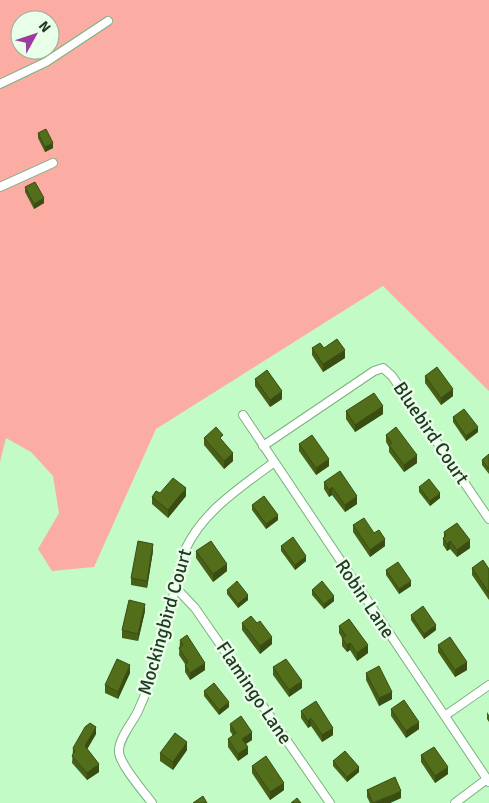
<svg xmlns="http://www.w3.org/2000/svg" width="489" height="803" font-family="Signika,sans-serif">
	<rect width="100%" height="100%" fill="#c2fbc6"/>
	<path fill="#fbada4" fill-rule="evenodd" d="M0,0H489V391L383,286L156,429L94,567L52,571L38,549L59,513L53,476L31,452L6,438L0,462ZM20,20H50V50H20Z"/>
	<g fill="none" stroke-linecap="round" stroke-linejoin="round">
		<defs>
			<g id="minor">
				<path d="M0,84L46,62L108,21"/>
				<path d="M0,187L53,163"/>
				<path d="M243,415L489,782"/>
				<path d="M263,446L374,371L383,368L392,376L489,519"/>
				<path d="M175,587L195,608L330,803"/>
				<path d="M446,715L489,685"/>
				<path d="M152,803C144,792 120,765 119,752C118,739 133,722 138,711C161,661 170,603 185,550C203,511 240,488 273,463"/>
				<path d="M455,803L487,779"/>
			</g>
		</defs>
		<use href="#minor" stroke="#7bb180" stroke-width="10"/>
		<use href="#minor" stroke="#fff" stroke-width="8"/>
	</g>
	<g fill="#475f17">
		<path d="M38,133L53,148L45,152L38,138Z"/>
		<path d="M25,187L44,203L34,209L25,192Z"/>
		<path d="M312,348H324L345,358L323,372L312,355Z"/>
		<path d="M425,376L453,396L441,405L425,383Z"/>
		<path d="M255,379L282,399L270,407L255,386Z"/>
		<path d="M346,411L383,414L355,432L346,419Z"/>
		<path d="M453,417L478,432L466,441L453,422Z"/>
		<path d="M386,435L417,463L404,472L389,452V447L386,442Z"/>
		<path d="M204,438L223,441L233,461L224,469L204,445Z"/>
		<path d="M299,444L329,466L316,475L299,451Z"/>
		<path d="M489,454V474L482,465V460Z"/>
		<path d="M324,482L357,504L345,512L332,495L329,497L324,489Z"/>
		<path d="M419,487L440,498L430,506L419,492Z"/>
		<path d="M160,493L186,496L168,518L152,504V497Z"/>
		<path d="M252,505L278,520L266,529L252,510Z"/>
		<path d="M353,525L374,533L385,546L370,557L353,532Z"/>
		<path d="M444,532L470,548L457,557L450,549L447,551L443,545V538L444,537Z"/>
		<path d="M281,546L306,561L295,570L281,551Z"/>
		<path d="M153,551L147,588L131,585V578Z"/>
		<path d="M196,551L227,571L213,582L196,558Z"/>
		<path d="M472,568L489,569V600L472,575Z"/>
		<path d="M386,570L411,586L399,594L386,575Z"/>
		<path d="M227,590L248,600L238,608L227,594Z"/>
		<path d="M312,590L334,601L324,609L312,595Z"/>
		<path d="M145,611L138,641L122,638V630Z"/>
		<path d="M411,615L436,630L424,639L411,620Z"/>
		<path d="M242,623L272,644L260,654L242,630Z"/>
		<path d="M339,626L368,653L357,661L350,650L347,652L342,646V638L339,633Z"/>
		<path d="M180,640L205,670L190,680L185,672V664L179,655Z"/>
		<path d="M438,645L467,670L455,677L438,652Z"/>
		<path d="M273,667L302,688L289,697L273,675Z"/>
		<path d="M130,673L118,699L105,693V685Z"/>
		<path d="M366,673L392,699L379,706L366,680Z"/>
		<path d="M204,691L229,707L219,715L204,696Z"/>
		<path d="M391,709L419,729L406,738L391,716Z"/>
		<path d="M301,711L333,735L322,742L311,726L308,728L301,718Z"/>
		<path d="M487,712L489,715V722L487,719Z"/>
		<path d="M230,724L252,740L246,744L248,754L238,761L228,747V739L233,736L230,731Z"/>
		<path d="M96,734L87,749L99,772L87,780L72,763L73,748Z"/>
		<path d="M187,750L173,770L160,761V753Z"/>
		<path d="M421,755L448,774L435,783L421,762Z"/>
		<path d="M333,761L359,772L347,782L333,766Z"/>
		<path d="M252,766L284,790L270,800L252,773Z"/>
		<path d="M367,790L401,798L390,803H370L367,797Z"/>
	</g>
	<g fill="#394d13">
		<path d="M53,143V148L45,152V147Z"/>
		<path d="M44,198V203L34,209V204Z"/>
		<path d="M345,350V358L323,372V364Z"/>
		<path d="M453,389V396L441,405V398Z"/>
		<path d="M282,391V399L270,407V400Z"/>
		<path d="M383,406V414L355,432V425Z"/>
		<path d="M478,427V432L466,441V436Z"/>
		<path d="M233,453V461L224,469V461Z"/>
		<path d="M417,455V463L404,472V465Z"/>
		<path d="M329,459V466L316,475V468Z"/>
		<path d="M332,487V495L329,497V490Z"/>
		<path d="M186,488V496L168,518V510Z"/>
		<path d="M440,493V498L430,506V501Z"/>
		<path d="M357,496V504L345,512V505Z"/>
		<path d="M278,515V520L266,529V524Z"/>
		<path d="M385,539V546L370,557V550Z"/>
		<path d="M470,540V548L457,557V550Z"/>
		<path d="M450,541V549L447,551V544Z"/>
		<path d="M153,544V551L147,588V581Z"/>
		<path d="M306,556V561L295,570V565Z"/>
		<path d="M227,564V571L213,582V574Z"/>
		<path d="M411,581V586L399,594V589Z"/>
		<path d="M248,595V600L238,608V604Z"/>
		<path d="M334,596V601L324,609V604Z"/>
		<path d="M145,604V611L138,641V634Z"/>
		<path d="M436,625V630L424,639V634Z"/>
		<path d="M272,637V644L260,654V646Z"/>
		<path d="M350,643V650L347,652V645Z"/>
		<path d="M368,645V653L357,661V653Z"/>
		<path d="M467,662V670L455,677V670Z"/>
		<path d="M205,663V670L190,680V673Z"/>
		<path d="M130,665V673L118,699V692Z"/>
		<path d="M302,681V688L289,697V690Z"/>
		<path d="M392,692V699L379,706V698Z"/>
		<path d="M229,702V707L219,715V710Z"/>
		<path d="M311,718V726L308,728V721Z"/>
		<path d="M419,722V729L406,738V731Z"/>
		<path d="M96,727V734L85,753V746Z"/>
		<path d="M333,728V735L322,742V735Z"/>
		<path d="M252,732V740L242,746V739Z"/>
		<path d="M187,742V750L173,770V762Z"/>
		<path d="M248,747V754L238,761V754Z"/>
		<path d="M99,764V772L87,780V773Z"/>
		<path d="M359,767V772L347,782V777Z"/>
		<path d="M448,767V774L435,783V776Z"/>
		<path d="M284,783V790L270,800V792Z"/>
		<path d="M401,791V798L390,803H375Z"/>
	</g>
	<g fill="#526e1b" stroke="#394d13">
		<path d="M46,129L53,143L45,147L38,133Z"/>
		<path d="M35,182L44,198L34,204L25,187Z"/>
		<path d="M337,339L345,350L323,364L312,348L320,343L324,348Z"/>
		<path d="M437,367L453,389L441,398L425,376Z"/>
		<path d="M267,370L282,391L270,400L255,379Z"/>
		<path d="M374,393L383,406L355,425L346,411Z"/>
		<path d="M464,409L478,427L466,436L453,417Z"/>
		<path d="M216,427L223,435L220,438L233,453L224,461L204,438Z"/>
		<path d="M396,427L417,455L404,465L389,445L392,443L386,435Z"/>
		<path d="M312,435L329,459L316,468L299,444Z"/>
		<path d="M489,454V469L482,460Z"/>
		<path d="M340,471L357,496L345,505L332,487L329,490L324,482Z"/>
		<path d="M173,478L186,488L168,510L152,497L156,491L160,493Z"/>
		<path d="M429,479L440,493L430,501L419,487Z"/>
		<path d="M264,496L278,515L266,524L252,505Z"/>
		<path d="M364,518L374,533L379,530L385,539L370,550L353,525Z"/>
		<path d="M457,523L470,540L457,550L450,541L447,544L443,538L446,536L444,532Z"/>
		<path d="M293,537L306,556L295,565L281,546Z"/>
		<path d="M138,541L153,544L147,581L131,578Z"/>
		<path d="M211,541L227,564L213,574L196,551Z"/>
		<path d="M483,560L489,569V593L472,568Z"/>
		<path d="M398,562L411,581L399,589L386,570Z"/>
		<path d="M237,581L248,595L238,604L227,590Z"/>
		<path d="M322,581L334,596L324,604L312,590Z"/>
		<path d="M129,600L145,604L138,634L122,630Z"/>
		<path d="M423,606L436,625L424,634L411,615Z"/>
		<path d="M251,616L257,623L260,621L272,637L260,646L242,623Z"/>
		<path d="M349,619L368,645L357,653L350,643L347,645L342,638L346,636L339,626Z"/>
		<path d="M187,635L205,663L190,673L185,665L188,662L179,648L183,645L180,640Z"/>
		<path d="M450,637L467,662L455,670L438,645Z"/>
		<path d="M117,659L130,665L118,692L105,685Z"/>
		<path d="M286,659L302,681L289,690L273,667Z"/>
		<path d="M379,666L392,692L379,698L366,673Z"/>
		<path d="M214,683L229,702L219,710L204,691Z"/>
		<path d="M404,700L419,722L406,731L391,709Z"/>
		<path d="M316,701L333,728L322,735L311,718L308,721L301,711Z"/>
		<path d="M241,716L252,732L242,739L248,747L238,754L228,739L236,733L230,724Z"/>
		<path d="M90,723L96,727L85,746L99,764L87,773L72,756L75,751L73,748L85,727Z"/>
		<path d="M175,733L187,742L173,762L160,753Z"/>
		<path d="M434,747L448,767L435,776L421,755Z"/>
		<path d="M345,751L359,767L347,777L333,761Z"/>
		<path d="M266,756L284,783L270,792L252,766Z"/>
		<path d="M395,777L401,791L373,803L367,790Z"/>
		<path d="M203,796L207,803H193Z"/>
		<path d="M297,798L301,803H291Z"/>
	</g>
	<g text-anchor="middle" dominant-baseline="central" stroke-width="5" stroke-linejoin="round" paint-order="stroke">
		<g font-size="19" fill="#223924" stroke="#e8fee9">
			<text transform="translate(431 433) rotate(56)">Bluebird Court</text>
			<text transform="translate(365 599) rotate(56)">Robin Lane</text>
			<text transform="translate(165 622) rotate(-74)">Mockingbird Court</text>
			<text transform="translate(254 693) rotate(56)">Flamingo Lane</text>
		</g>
	</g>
	<g transform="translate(35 35) rotate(50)"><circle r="24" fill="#e8fee9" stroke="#99af9a"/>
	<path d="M0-4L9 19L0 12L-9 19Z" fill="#9e3ba1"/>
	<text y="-8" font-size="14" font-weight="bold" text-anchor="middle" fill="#223924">N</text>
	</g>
</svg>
